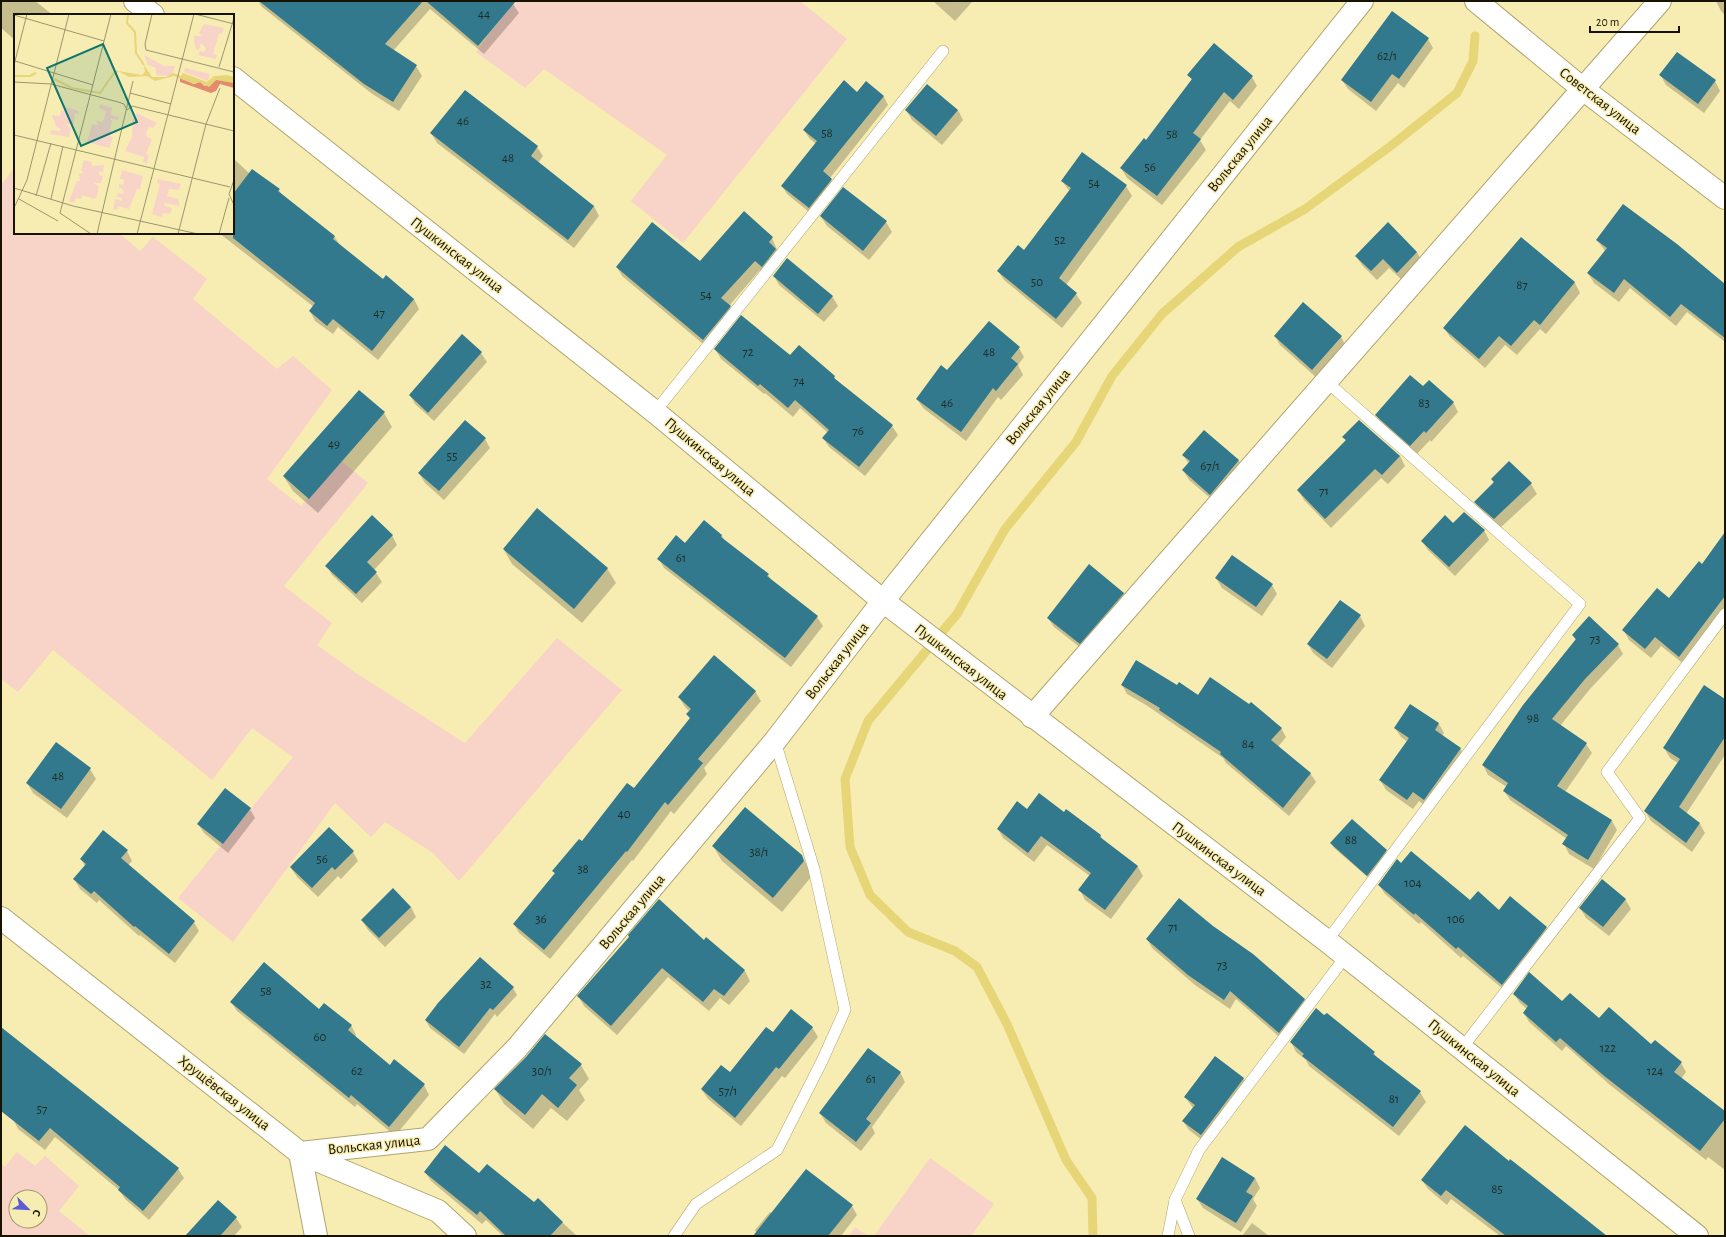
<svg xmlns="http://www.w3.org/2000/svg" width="1726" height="1237" font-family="'Alegreya Sans',sans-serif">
	<rect width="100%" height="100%" fill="#f7edb2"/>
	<g fill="#f8d3c7" fill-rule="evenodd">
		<path d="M514,1H800L847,39L683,243L631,201L667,155L544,69L525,88L476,52Z"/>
		<path d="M15,167V233H119L140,251L153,237L207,279L193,299L277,369L293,356L332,390L267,479L301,506L339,459L368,483L284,586L332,623L317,645L356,673L465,743L557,638L622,690L459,881L433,853L385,822L371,837L335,803L233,942L178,898L293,757L252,728L212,780L53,650L18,692L1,679V185Z"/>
		<path d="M17,1152L35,1166L45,1156L79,1186L59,1211L90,1236H1V1164L5,1167ZM16,1197H40V1221H16Z"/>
		<path d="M930,1158L994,1204L971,1236H874Z"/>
		<path d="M855,1227L868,1236H849Z"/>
	</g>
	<g fill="#0003">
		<path d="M2,1H35L53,15H15V40L1,28Z"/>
		<path d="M258,1H511L519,13L484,54L430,9L393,51L416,66L422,76L399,111L371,93L262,7Z"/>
		<path d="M933,1H973L955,21Z"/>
		<path d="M1716,1H1725V15L1721,11Z"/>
		<path d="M1428,39L1433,48L1404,88L1398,83L1376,111L1348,89L1342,80Z"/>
		<path d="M1189,75L1252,77L1257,86L1239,109L1230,101L1200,140L1206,150L1162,205L1127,178L1121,168L1146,141L1192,80Z"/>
		<path d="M1661,76L1715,81L1720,91L1704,113L1666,85Z"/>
		<path d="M866,82L884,97L888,105L830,178L836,188L814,216L787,194L782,186L816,144L809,138L804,130L857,93Z"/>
		<path d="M906,110H958L963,120L942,145L912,120Z"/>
		<path d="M431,133L537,147L543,156L538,163L594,206L599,216L574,248L437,143Z"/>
		<path d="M233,158L250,174L279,190L282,195L334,236L340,245L383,280L414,299L419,309L378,360L338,327L333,334L315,321L310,311L314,307L219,233H233Z"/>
		<path d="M1062,181L1126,186L1132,196L1066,285L1076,294L1082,303L1062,328L1004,280L998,271L1025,252L1070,192Z"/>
		<path d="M843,189L886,222L892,232L869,260L827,226L821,217Z"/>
		<path d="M772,238L781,259L768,276L760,270L729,306L735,316L709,349L622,276L617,267L700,263Z"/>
		<path d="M1522,238L1575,283L1580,293L1546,334L1540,329L1517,355L1505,345L1485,368L1450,337L1444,328Z"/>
		<path d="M1597,240L1725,287V342L1687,312L1676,326L1630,288L1619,302L1594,283L1588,273L1605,251Z"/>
		<path d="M1417,252L1422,262L1403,281L1389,268L1377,280L1362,265L1356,256Z"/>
		<path d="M774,276L832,296L838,306L824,322L779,285Z"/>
		<path d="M463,336L481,353L487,362L434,421L415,404L410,395Z"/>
		<path d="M1275,336L1341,337L1346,346L1318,379L1280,345Z"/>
		<path d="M1019,348L1024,357L1018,365L1023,375L1001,400L998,397L966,441L923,408L917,399L947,371Z"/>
		<path d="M715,349L834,377L837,381L892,426L898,435L865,476L829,447L823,438L828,433L800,408L793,417L765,393L764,394L721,359Z"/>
		<path d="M1423,388L1453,402L1458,412L1431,442L1430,440L1416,455L1382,424L1376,415Z"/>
		<path d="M384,413L392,427L318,513L293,491L284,477Z"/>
		<path d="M1359,421L1400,456L1405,466L1388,484L1381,478L1331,528L1304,500L1298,490L1346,442L1344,437Z"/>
		<path d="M1204,431L1239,461L1244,470L1216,503L1189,480L1183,470L1189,464L1183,455Z"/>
		<path d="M485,439L490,448L444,500L425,483L419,473Z"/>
		<path d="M1509,462L1531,484L1537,494L1500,528L1481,511L1475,502L1494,483L1492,479Z"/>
		<path d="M704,522L722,536L725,541L768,575L772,581L817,617L823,626L791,667L664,568L659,559L685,545Z"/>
		<path d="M1453,525L1484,530L1489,540L1455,576L1428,550L1422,541Z"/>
		<path d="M1725,533V613L1685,665L1661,646L1651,658L1629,640L1624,631L1669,600L1702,565Z"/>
		<path d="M392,535L397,545L374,570L382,582L362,603L332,575L327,566Z"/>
		<path d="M504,550L607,568L616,583L582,623L512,564Z"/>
		<path d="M1216,578L1272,585L1277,594L1262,616L1222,588Z"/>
		<path d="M1124,593L1129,603L1086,652L1054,627L1048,618Z"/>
		<path d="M1360,616L1365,626L1332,668L1313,653L1308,644Z"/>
		<path d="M1573,635L1618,645L1623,654L1590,689L1560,726L1586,744L1592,753L1565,792L1612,821L1617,830L1594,869L1569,854L1564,844L1567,839L1510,800L1504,791L1507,787L1488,775L1483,765L1576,641Z"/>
		<path d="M1122,685L1177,686L1281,728L1286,737L1278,747L1310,773L1316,782L1289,816L1226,763L1223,758L1146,705L1127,694Z"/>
		<path d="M755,691L761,701L704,768L707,774L674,814L671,811L633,861L632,860L550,959L519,933L514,924L556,875L553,871L634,789L690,719L688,715L690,712L685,707L679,697Z"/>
		<path d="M1725,700V755L1686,814L1700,824L1705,833L1692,852L1651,821L1645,811L1678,763L1670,758L1664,748Z"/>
		<path d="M1410,705L1439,724L1444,733L1442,736L1460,748L1466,758L1429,809L1419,801L1413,809L1386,790L1380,780L1408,742L1401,737L1395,728Z"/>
		<path d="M90,769L96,779L67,818L33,793L27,783Z"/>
		<path d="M250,809L255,818L228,853L204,833L198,824Z"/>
		<path d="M1064,813L1100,835L1103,840L1138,867L1143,876L1111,919L1085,900L1080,890L1090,876L1047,845L1034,862L1003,838L998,829Z"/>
		<path d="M1331,843L1386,851L1388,855L1370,879L1334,848Z"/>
		<path d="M713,846L802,856L812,876L782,912L722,861Z"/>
		<path d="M127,851L132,861L128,865L194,922L199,931L175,963L140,935L139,936L99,900L97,903L80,889L74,879L85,866L81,859Z"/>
		<path d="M353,852L358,861L341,879L338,876L318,897L297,877L291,868Z"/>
		<path d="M1379,885L1470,901L1546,928L1551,937L1508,993L1463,956L1461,958L1421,922L1419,924L1385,894Z"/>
		<path d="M1625,899L1631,909L1609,936L1586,918L1580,908Z"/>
		<path d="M411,907L416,917L385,947L368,930L362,920Z"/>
		<path d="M630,937L704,941L706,939L745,971L750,981L729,1005L720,998L709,1011L668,977L617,1035L584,1006L578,996Z"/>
		<path d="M1147,939L1304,999L1310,1009L1285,1042L1236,999L1230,1009L1195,985L1152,948Z"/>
		<path d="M513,988L517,995L497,1017L495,1014L464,1054L430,1028L426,1021Z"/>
		<path d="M1514,994L1563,1003L1599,1019L1681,1063L1686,1072L1681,1079L1725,1113V1170L1708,1157L1706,1160L1610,1085L1566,1046L1562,1051L1529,1022L1524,1013L1527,1009L1520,1003Z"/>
		<path d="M231,1002L319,1010L351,1025L356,1035L355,1037L390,1066L424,1085L429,1095L395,1136L357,1104L355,1107L237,1011Z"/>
		<path d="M1327,1014L1374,1053L1378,1060L1420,1092L1426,1102L1399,1136L1309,1066L1306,1060L1296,1052L1291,1042Z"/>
		<path d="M812,1027L818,1037L785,1078L782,1076L741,1126L708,1099L702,1090L730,1074L773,1033Z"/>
		<path d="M1,1039L178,1169L184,1178L149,1220L125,1199L119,1190L55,1137L45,1150L18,1129L14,1121L1,1111Z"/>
		<path d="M1215,1057L1244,1079L1249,1089L1207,1144L1189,1130L1183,1121L1193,1108L1185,1097Z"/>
		<path d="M581,1065L589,1079L579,1090L585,1100L567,1121L551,1108L533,1129L504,1104L495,1089Z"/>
		<path d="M900,1072L905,1082L872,1127L875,1133L861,1151L826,1123L820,1113Z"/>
		<path d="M1509,1162L1601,1236H1500L1451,1199L1447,1205L1428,1189L1422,1180Z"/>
		<path d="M425,1172L480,1175L534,1204L538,1200L577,1236H503L486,1220L482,1224L431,1181Z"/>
		<path d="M1255,1178L1260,1188L1253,1199L1257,1206L1241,1232L1203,1208L1197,1199Z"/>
		<path d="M852,1206L857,1215L841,1236H758L755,1230L770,1212L772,1213Z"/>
		<path d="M236,1218L242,1227L234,1236H186Z"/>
		<path d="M1252,1223L1269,1236H1242Z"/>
	</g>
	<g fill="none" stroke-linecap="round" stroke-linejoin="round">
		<path stroke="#e6d677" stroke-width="9" d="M1093,1236L1092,1198L1066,1160L1007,1024L977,967L955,951L908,932L870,895L850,847L845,779L868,721L957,614L1005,529L1076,442L1112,376L1162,314L1238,247L1305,209L1392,145L1457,93L1473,61L1475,36"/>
	</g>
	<g fill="#32798d">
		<path d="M259,1H423L385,44L417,65L393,102L364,84Z"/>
		<path d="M426,1H516L478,46Z"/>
		<path d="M1392,11L1429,38L1399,79L1392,74L1371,102L1341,80Z"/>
		<path d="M1214,43L1253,76L1233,100L1224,92L1193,133L1201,139L1157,196L1120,168L1144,138L1146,140L1192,79L1187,75Z"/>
		<path d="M1677,52L1716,80L1698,104L1659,75Z"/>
		<path d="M844,80L857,92L866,81L884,96L823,171L832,179L809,208L781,186L817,141L803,130Z"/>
		<path d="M927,84L958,110L936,136L905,110Z"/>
		<path d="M465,90L538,146L531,156L594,206L568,240L430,133Z"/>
		<path d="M1082,152L1127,185L1059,278L1077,293L1056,319L997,271L1018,245L1024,250L1071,188L1061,181Z"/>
		<path d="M252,169L280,189L278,191L335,236L333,239L383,279L386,275L414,299L372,351L333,319L327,326L309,311L315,303L233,238V194Z"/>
		<path d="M843,187L887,221L863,251L820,216Z"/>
		<path d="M1623,204L1677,244L1725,284V338L1681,304L1670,317L1624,279L1614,293L1587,273L1607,248L1596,240Z"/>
		<path d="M744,211L773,237L769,242L776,249L762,267L755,261L721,298L731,306L703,340L616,267L652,222L700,261Z"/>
		<path d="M1388,222L1417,252L1397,273L1383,259L1371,271L1355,256Z"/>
		<path d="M1521,237L1575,282L1540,325L1534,320L1511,346L1499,336L1479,359L1443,328Z"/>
		<path d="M787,258L833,296L818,314L773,276Z"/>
		<path d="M1303,302L1342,336L1312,370L1274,336Z"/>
		<path d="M741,315L790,355L799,345L835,376L834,378L893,425L859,467L822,438L829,430L795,400L788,408L760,384L758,386L714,349Z"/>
		<path d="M989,321L1020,347L1011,358L1018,364L996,391L993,388L961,432L916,399L941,365L947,370Z"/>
		<path d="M462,334L482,352L428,413L409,395Z"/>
		<path d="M1410,375L1423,386L1429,380L1454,402L1426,433L1424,431L1410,446L1375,415Z"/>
		<path d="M359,390L385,412L309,499L283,476Z"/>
		<path d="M465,420L486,438L439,491L418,473Z"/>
		<path d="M1359,420L1400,456L1382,475L1375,469L1325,519L1297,490L1346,440L1342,437Z"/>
		<path d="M1204,430L1239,460L1210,495L1182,470L1190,461L1182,455Z"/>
		<path d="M1509,461L1532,483L1494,519L1474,502L1494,482L1491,479Z"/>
		<path d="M537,508L608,568L574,609L503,549Z"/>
		<path d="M1464,512L1485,530L1449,567L1421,541L1445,515L1453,523Z"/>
		<path d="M372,515L393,535L367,562L377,572L356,594L325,566Z"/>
		<path d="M704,520L722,535L721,537L769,574L767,576L818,616L785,658L657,559L676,535L685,543Z"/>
		<path d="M1725,532V596L1679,657L1655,637L1645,649L1622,630L1657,588L1669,598L1699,561L1702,564Z"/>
		<path d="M1232,555L1273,584L1256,607L1215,578Z"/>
		<path d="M1089,564L1124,593L1080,644L1047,618Z"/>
		<path d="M1340,600L1361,615L1327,659L1307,644Z"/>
		<path d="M1589,616L1619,644L1585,679L1552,719L1587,743L1557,786L1612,820L1588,860L1562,844L1568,835L1503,791L1508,783L1482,765L1523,705L1576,639L1572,635Z"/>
		<path d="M714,655L756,691L698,759L703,763L668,805L665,802L627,852L626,851L544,950L513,924L555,873L552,871L579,839L582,841L627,783L634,788L690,718L686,714L691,709L678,697Z"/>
		<path d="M1136,660L1177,685L1179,682L1198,695L1210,677L1249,704L1251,702L1282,728L1271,740L1311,773L1283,808L1220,754L1221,752L1159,710L1160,708L1121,685Z"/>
		<path d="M1704,685L1725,699V737L1679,807L1700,823L1686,843L1644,811L1680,759L1663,748Z"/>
		<path d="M1410,704L1439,723L1435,730L1461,748L1424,800L1413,792L1407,800L1379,780L1409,738L1394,728Z"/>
		<path d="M56,742L91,768L61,809L26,783Z"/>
		<path d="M225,788L251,808L223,844L197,824Z"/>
		<path d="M1039,793L1064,812L1066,809L1101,835L1100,837L1138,866L1105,910L1078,890L1091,873L1041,836L1028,853L997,829L1017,801L1027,809Z"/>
		<path d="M745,807L802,855L804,861L773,898L712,846Z"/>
		<path d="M1352,819L1387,850L1367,876L1330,843Z"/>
		<path d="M329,827L354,851L335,870L332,867L312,888L290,867Z"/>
		<path d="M103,830L128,850L121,858L195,921L169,954L135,926L134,927L94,891L91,894L73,879L86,864L80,859Z"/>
		<path d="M1411,851L1470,900L1478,891L1499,910L1510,896L1547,927L1502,985L1458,947L1456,949L1415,913L1414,915L1378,885L1397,859L1401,863Z"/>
		<path d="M1602,879L1626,899L1603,927L1579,908Z"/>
		<path d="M393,888L411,907L379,938L361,920Z"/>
		<path d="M1179,898L1213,926L1253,954L1305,999L1279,1033L1230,991L1224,1000L1188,975L1146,939Z"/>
		<path d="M659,899L704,940L706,937L745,970L724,996L714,989L703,1002L662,968L611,1026L577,996L629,937L628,935Z"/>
		<path d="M480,957L514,987L493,1010L490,1008L459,1047L425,1020L438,1003Z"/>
		<path d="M264,962L319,1009L324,1003L352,1025L348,1030L390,1065L394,1059L425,1084L389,1127L351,1095L349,1098L230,1002Z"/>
		<path d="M1529,972L1562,1001L1570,993L1599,1018L1609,1007L1651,1044L1655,1040L1682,1062L1674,1072L1725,1111V1119L1700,1151L1603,1075L1560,1038L1556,1042L1523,1013L1528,1006L1513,994Z"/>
		<path d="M1316,1008L1324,1015L1327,1013L1375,1052L1373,1054L1421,1091L1393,1127L1302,1056L1304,1054L1290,1042Z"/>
		<path d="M791,1009L813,1027L779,1069L776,1067L735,1118L701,1089L721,1065L730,1072L766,1027L773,1032Z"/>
		<path d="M1,1027L179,1168L143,1211L118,1190L120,1187L50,1128L39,1141L1,1111Z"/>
		<path d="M545,1034L582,1064L569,1078L577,1085L558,1108L542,1094L525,1115L494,1089L526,1057Z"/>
		<path d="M868,1048L901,1072L866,1119L871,1123L856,1142L819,1113Z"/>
		<path d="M1215,1056L1244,1078L1201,1135L1182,1121L1195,1105L1184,1097Z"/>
		<path d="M1465,1125L1509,1161L1510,1159L1533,1177L1607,1236H1506L1446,1190L1441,1196L1421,1180Z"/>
		<path d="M445,1145L479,1173L487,1164L534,1202L538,1198L563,1222L550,1236H506L480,1211L477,1215L424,1172Z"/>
		<path d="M1222,1157L1255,1178L1246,1192L1253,1196L1236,1223L1196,1199Z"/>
		<path d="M806,1169L853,1205L828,1236H753Z"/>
		<path d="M218,1200L237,1217L220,1236H185Z"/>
	</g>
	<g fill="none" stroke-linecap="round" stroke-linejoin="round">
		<defs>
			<g id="service">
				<path d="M655,412L943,51"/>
				<path d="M1327,941L1580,604L1327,382"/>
				<path d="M1462,1048L1640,818L1607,772L1725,614"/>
				<path d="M674,1236L696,1204L777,1150L822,1061L845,1010L814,869L775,741"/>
				<path d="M1168,1236L1175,1200"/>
				<path d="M1189,1236L1175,1200L1199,1150L1346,956"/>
			</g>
			<g id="minor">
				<path d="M135,1L153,15"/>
				<path d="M233,78L655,412L883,601L1327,941L1697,1236"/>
				<path d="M1032,717L1660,1"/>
				<path d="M1,918L300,1153L438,1211L465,1236"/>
				<path d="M316,1236L300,1153L428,1139L517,1048L775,741L883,601L1362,1"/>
			</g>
			<path id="secondary" d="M1476,1L1583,89L1725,198"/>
		</defs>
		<use href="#service" stroke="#afa56d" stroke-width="12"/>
		<use href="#minor" stroke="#afa56d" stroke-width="24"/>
		<use href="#secondary" stroke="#afa56d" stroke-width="24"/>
		<use href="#service" stroke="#fff" stroke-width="11"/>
		<use href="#minor" stroke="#fff" stroke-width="22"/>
		<use href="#secondary" stroke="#fff" stroke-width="22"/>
	</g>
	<g text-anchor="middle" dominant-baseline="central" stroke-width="3" stroke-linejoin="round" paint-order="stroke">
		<g font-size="13" fill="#1e2c23">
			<text x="484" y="14">44</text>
			<text x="1387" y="56">62/1</text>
			<text x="463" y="121">46</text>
			<text x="827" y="133">58</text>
			<text x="1172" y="134">58</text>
			<text x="508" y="158">48</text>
			<text x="1150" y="167">56</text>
			<text x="1094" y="183">54</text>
			<text x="1060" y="240">52</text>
			<text x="1037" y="282">50</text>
			<text x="1522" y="285">87</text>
			<text x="706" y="295">54</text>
			<text x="379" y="313">47</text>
			<text x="748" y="352">72</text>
			<text x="989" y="352">48</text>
			<text x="799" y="381">74</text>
			<text x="947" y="403">46</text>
			<text x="1424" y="403">83</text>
			<text x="858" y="431">76</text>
			<text x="334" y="444">49</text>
			<text x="452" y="456">55</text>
			<text x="1210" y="466">67/1</text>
			<text x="1324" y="491">71</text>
			<text x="681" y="558">61</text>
			<text x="1595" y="639">73</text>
			<text x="1533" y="718">98</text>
			<text x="1248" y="744">84</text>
			<text x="58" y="776">48</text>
			<text x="624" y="814">40</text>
			<text x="1351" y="840">88</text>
			<text x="759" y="852">38/1</text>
			<text x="322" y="859">56</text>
			<text x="583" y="869">38</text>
			<text x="1413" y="883">104</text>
			<text x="541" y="919">36</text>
			<text x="1456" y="919">106</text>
			<text x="1173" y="927">71</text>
			<text x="1222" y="965">73</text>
			<text x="486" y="984">32</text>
			<text x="266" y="991">58</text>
			<text x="320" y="1037">60</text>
			<text x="1608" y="1048">122</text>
			<text x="357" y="1071">62</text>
			<text x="542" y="1071">30/1</text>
			<text x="1655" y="1071">124</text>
			<text x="871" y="1079">61</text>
			<text x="728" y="1091">57/1</text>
			<text x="1394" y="1099">81</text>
			<text x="42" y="1109">57</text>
			<text x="1497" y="1189">85</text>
		</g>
		<g font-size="15" fill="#171300" stroke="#f7edb2">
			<text transform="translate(1600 101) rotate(38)">Советская улица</text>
			<text transform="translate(1240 154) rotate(-51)">Вольская улица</text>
			<text transform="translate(457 255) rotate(38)">Пушкинская улица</text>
			<text transform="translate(1038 407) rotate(-51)">Вольская улица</text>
			<text transform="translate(710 457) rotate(40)">Пушкинская улица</text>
			<text transform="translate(837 661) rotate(-52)">Вольская улица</text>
			<text transform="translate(961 662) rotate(38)">Пушкинская улица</text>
			<text transform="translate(1219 859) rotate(37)">Пушкинская улица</text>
			<text transform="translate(632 912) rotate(-50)">Вольская улица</text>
			<text transform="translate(1474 1058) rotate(39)">Пушкинская улица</text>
			<text transform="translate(224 1093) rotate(38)">Хрущёвская улица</text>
			<text transform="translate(374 1145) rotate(-6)">Вольская улица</text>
		</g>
	</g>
	<g transform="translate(14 14)">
		<rect width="220" height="220" fill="#f7edb2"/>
		<path d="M190,10L210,14L208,20L205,19L199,40L203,41L202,45L184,41L186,37L190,38L192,34L187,29L185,36L182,35L180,28V22H188L185,19ZM130,41L150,52H161L159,59L154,62L142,61V54L134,51ZM171,54L196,60L194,67L170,58ZM86,90L98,94L97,101L105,103L104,106L96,104L98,107L96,117L98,118L95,122L99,123L95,134L73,128L78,110L84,111L82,106L88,108L90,105L92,97L85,94ZM52,93L65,97L64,100L61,99L60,110H52L57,115L56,120L55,123L36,120L37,116L46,117L47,115L42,113L38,101L46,102L47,96L51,97ZM123,99L143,109L138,114L135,113L132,119L133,123L138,125L132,140L135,141L133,149L129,148L130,143L111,137L118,123L119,107ZM70,146L78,148V152L90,151L89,158H85V161L89,162L87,169H80L85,173L83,183L80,185L68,181L67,185L62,184L60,189L55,187L63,167H66L65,160L70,159L67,156ZM108,156L129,162L126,175H123L115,195L104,192L103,196L99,195L101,185L108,187V184L103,183L104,179L109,180L110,177L105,173V170L109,171L110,166L106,165ZM144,165L167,170L165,176L155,175L153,182L164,185L166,192L151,189L150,192L158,194L157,198L154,200L149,199L148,203L138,200L146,170L143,169Z" fill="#f8d3c7"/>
		<path d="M166,64L180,70L186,68L191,72L202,66H211L220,69V74L206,70L202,77L197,79L166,68Z" fill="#e48b6d"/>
		<path d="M130,51L138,63H152L159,59L167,62L169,59L193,68L200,62L213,61L220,63V69L202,66L195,73L186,68L180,70L160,62L141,67L133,62L115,63L104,57L128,61L131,58Z" fill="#e6d677"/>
		<path fill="none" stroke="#e6d677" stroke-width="2" d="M114,0L113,9L121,18L122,39L130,51M0,62H16L22,59M40,65L58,74L86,79L100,59L104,57"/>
		<path fill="none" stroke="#9d966b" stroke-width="1" d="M138,0L131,30L132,36L220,58M181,0L220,10M0,1L90,27M1,47L79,71M0,51L13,0M205,53L220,4M0,68L37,70L104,88L110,90L113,96L118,92L220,117M116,79L157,90M0,121L216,173M220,166L215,180L220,191M0,174L59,192L184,220M22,182L37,129M5,185L44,207M37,185L49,132M0,194L13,166L55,0M77,220L46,199L97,0M83,220L119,67M123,220L180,0M164,220L192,110L206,74M205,220L215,184"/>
		<path fill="#0f766e" fill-opacity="0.15" stroke="#0f766e" stroke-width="2" d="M89,30L123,108L67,132L33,54Z"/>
		<rect width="220" height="220" fill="none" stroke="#171300" stroke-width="2"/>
	</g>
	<rect width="1726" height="1237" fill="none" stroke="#171300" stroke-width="4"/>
	<g transform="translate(28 1209) rotate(114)"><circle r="19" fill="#f7edb2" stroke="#9d966b"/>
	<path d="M0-3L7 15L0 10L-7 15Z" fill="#5f5dd5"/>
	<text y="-6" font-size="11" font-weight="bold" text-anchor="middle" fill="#171300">С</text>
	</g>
	<path d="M1590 26v6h89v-6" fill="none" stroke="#171300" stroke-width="2"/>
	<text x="1596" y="26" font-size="12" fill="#171300" stroke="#f7edb2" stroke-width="3" paint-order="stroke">20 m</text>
</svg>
